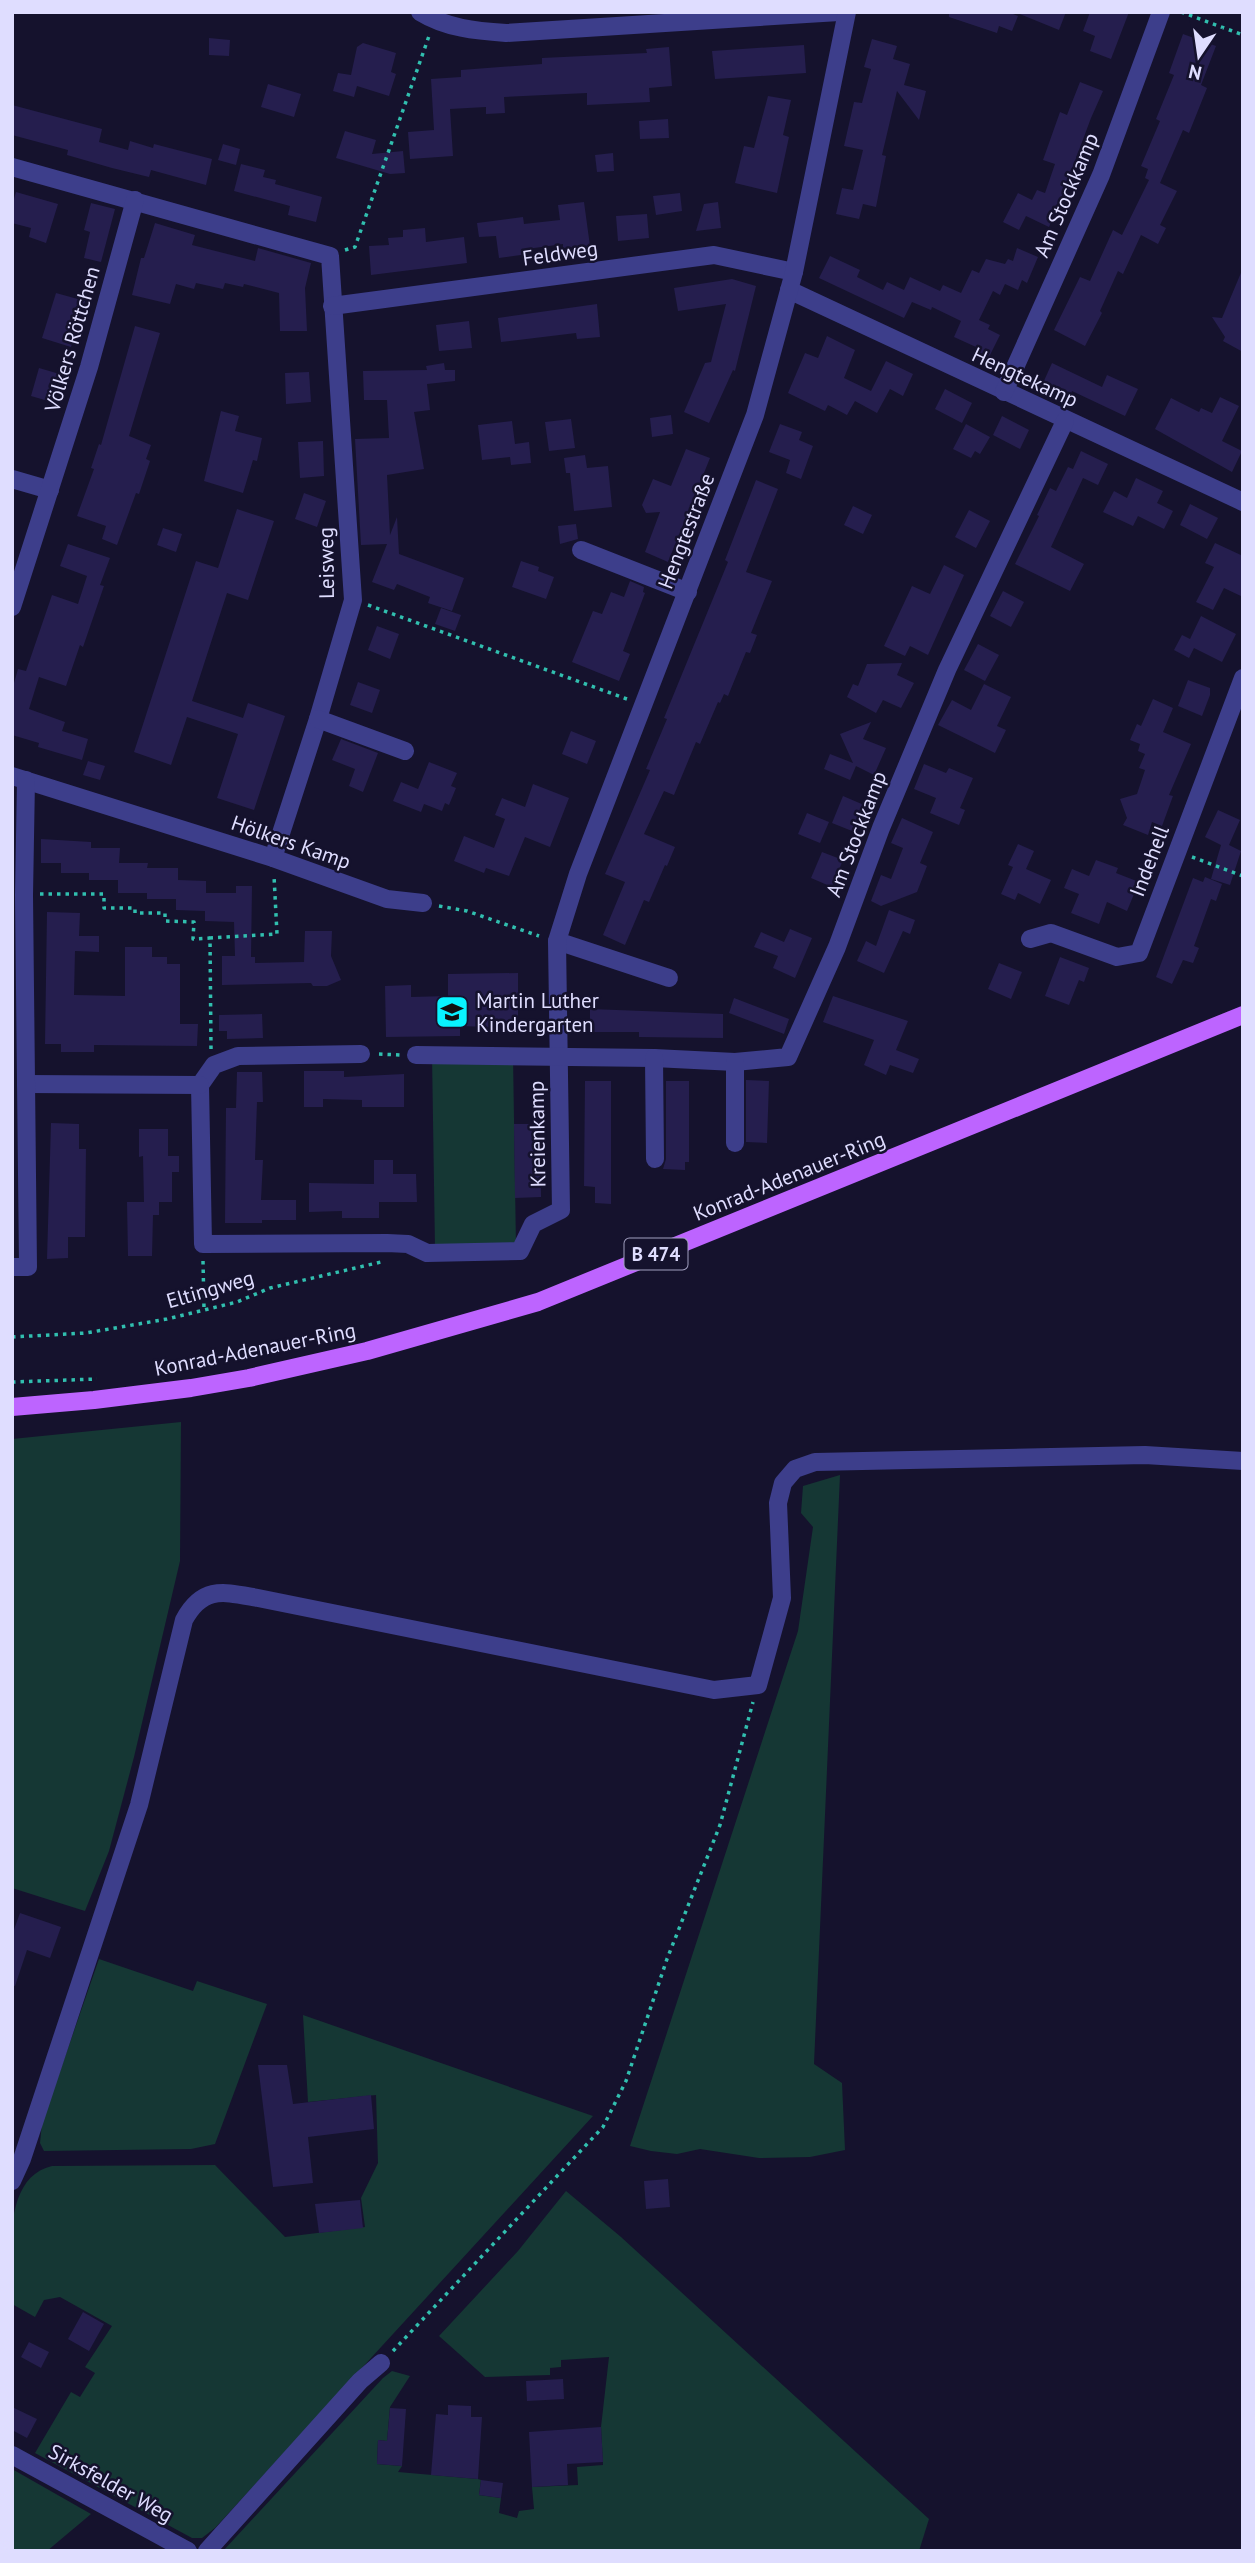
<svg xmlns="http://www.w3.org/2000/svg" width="1255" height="2563" font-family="'PT Sans',sans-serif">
	<rect width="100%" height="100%" fill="#15122d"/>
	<g fill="#153734">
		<path d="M432,1055L513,1056L516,1248L435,1249Z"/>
		<path d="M181,1422L180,1561L134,1757L109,1851L85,1911L12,1888V1439Z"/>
		<path d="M840,1475L814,2064L842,2083L845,2150L810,2157L759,2158L700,2149L677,2154L651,2151L630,2146L798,1631L813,1527L801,1513L803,1486Z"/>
		<path d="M99,1959L193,1991L197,1981L267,2004L215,2144L191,2149L44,2151L40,2143L42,2123Z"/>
		<path d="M303,2015L593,2116L215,2528L202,2538H192L35,2453L71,2392L80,2397L95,2373L85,2367L112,2326L60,2297L44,2300L35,2317L12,2304C12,2261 0,2178 52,2166L215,2165L285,2237L365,2227L361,2198L378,2163L376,2095L308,2102Z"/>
		<path d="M566,2191L621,2237L929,2519L919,2551H223L383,2378L392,2371L410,2376L390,2407L387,2441L378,2440L377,2464L402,2466L398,2472L478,2479L481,2480L479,2495L501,2498L499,2513L517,2518L519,2511L534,2509L532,2487L578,2485L577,2467L603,2465L601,2427L609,2357L561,2360V2367L550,2368V2375L485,2377L439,2336L518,2251Z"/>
		<path d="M12,2469L91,2514L47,2551H12Z"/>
	</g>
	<g fill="#251e4e">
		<path d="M949,12H1008L1018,16L1012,31L999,26L997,33L949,17Z"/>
		<path d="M1015,12H1066L1059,30Z"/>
		<path d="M1090,12H1129L1111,59L1090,51L1095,36L1083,31Z"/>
		<path d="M1183,34L1216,46L1201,85L1207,88L1189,133L1183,130L1160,183L1177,191L1160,225L1166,228L1158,244L1141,235L1123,274L1118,271L1100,311L1102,313L1085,346L1054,330L1080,277L1090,281L1113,230L1122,235L1149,180L1145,178L1148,169L1141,166L1160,121L1156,119L1174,75L1169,73Z"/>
		<path d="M209,38L230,40L229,56L209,55Z"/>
		<path d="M872,39L897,46L893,59L910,64L904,85L926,91L919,120L897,91L882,155L886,156L876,207L863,204L859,219L836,214L842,188L853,190L863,150L844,146L854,102L862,103L871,69L864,67Z"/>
		<path d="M363,43L396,53L391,72L396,74L389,96L357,86L354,97L333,91L338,73L351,75L357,47Z"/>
		<path d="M804,45L806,73L715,79L712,51Z"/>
		<path d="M669,47L672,86L649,88L650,102L587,105V93L504,97L505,113L486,114V107L450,109L453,156L410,159L408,132L434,130L431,79L461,77V70L542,64V58L647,53L646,49Z"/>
		<path d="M1080,82L1103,91L1091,118L1060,201L1049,227L1026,216L1019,230L1003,222L1018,193L1032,200L1037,190L1045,193L1055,164L1043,160L1060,112L1067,115Z"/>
		<path d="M268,84L301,94L294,117L261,107Z"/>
		<path d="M768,96L791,100L783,135L789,137L777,193L735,183L744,146L754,148Z"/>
		<path d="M12,105L102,129L99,142L128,150L130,141L153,148L154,144L212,159L206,185L151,170L149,177L112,168L67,155L68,150L12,135Z"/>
		<path d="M668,119L669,138L640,139L639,121Z"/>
		<path d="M345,131L376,140L372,154L403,151L405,173L390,174L336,158Z"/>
		<path d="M223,144L240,149L236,165L218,160Z"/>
		<path d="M613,153L614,171L597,172L595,155Z"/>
		<path d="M241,164L265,170L263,177L276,180L275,184L322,197L316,222L288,215L290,206L234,191Z"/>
		<path d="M16,192L58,204L46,243L29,237L31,228L12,223V206Z"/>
		<path d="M680,193L682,211L656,215L653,196Z"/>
		<path d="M584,202L590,246L563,248V244L527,249L528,254L499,258L496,236L479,237L477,223L523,217L524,224L560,220L558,205Z"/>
		<path d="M718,202L721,228L696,231L704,204Z"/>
		<path d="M91,203L115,209L101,262L84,258L90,232L84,230Z"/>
		<path d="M647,214L649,238L618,241L616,216Z"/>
		<path d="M155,223L195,235L192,245L255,261L258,248L311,263L305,288L307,331H280L279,293L244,284L243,287L225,283L223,289L196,283L194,289L176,284L170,304L132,295L141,258H144Z"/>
		<path d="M425,228L426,242L464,237L467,263L371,275L369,246L389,245L388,238L403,237V230Z"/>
		<path d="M1017,248L1038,257L1027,283L1022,280L1018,290L1005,284L1000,295L993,291L979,320L990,325L988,329L1000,335L987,361L973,354L976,347L954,337L961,321L932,307L931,310L912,302L904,318L819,278L830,256L860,270L857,277L883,290L887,282L904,290L910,277L940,291L943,285L961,293L972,270L979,273L986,259L1005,264L1008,259L1013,261Z"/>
		<path d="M1243,268V352L1223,341L1225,337L1212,317L1222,318Z"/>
		<path d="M732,279L756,286L735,371L733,370L709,423L684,412L705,363L711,362L726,304L678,311L674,288Z"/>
		<path d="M56,293L85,301L71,347L42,338Z"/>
		<path d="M597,304L600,337L577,339L576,333L501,342L498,318Z"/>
		<path d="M469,321L472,348L439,351L436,325Z"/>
		<path d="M135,326L160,333L129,436L151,445L146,459L150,461L139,494L136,493L117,545L102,539L106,526L77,516L94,469L91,468L99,444L101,445Z"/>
		<path d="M827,336L855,350L844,378L871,391L886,361L913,374L903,396L890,389L877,413L855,401L847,415L828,405L825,411L788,393L805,353L818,358Z"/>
		<path d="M444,363L445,370H455V381L427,384L430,410L414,412L424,469L387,475L390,535L397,517L399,554L464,578L452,611L428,603L430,597L397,584L394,590L372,582L387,544L361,545L355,439L389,438L387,400H364L363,371L427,370L426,366Z"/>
		<path d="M1052,363L1102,387L1107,375L1138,389L1125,416L1072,391L1070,396L1043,383Z"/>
		<path d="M39,368L63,375L55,403L31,396Z"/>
		<path d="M309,372L311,402L286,404L285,373Z"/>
		<path d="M945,389L972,403L962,423L935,409Z"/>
		<path d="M1220,397L1239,406L1222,441L1242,451L1232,472L1155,429L1171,398L1199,412L1201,408L1212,413Z"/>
		<path d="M221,411L239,416L235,431L262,438L257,461L253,460L243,493L204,481Z"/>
		<path d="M671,415L673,434L652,437L650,418Z"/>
		<path d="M1002,416L1029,430L1020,449L993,435Z"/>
		<path d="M571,419L575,448L549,451L545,422Z"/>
		<path d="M512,421L515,444L529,442L531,463L511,465L510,457L482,460L478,425Z"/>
		<path d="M780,424L802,432L799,440L813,446L801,479L786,473L790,460L769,452Z"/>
		<path d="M966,424L990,437L980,454L975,451L971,458L953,449Z"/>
		<path d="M323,441L324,476L300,478L298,442Z"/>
		<path d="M686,449L710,458L668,562L645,552L660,512L646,513L642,505L653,479L671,486Z"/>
		<path d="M1081,451L1108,464L1098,485L1083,478L1051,547L1084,564L1070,591L1015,564L1039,516L1037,515L1050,488L1056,491L1068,467L1073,469Z"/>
		<path d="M585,455L587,468L608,466L612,507L574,511L570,473H566L564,458Z"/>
		<path d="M1136,478L1163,491L1157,503L1173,511L1164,529L1138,516L1133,526L1103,512L1114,491L1127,498Z"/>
		<path d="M756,480L778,489L746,572L772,581L751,633L757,635L750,653L746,652L728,696L724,694L720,703L718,702L700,744L696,742L674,795L664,791L644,834L675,847L667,866L665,865L649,902L644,900L625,945L603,935L625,882L605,874L650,770L646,769L667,719L664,718L728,562L725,560Z"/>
		<path d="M304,493L326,501L317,527L295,519Z"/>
		<path d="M1190,504L1218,518L1207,539L1180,525Z"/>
		<path d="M853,506L872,515L863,534L844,525Z"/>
		<path d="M237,509L274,521L248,600L227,593L192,701L243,718L248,703L285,716L254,810L217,798L238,734L187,717L171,765L134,752L196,561L218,568Z"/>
		<path d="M969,510L990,521L976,548L955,537Z"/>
		<path d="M576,524L578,539L560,544L558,526Z"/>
		<path d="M163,528L182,534L176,552L157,545Z"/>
		<path d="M1215,543L1243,556V597L1224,588L1213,610L1196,602L1214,567L1205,563Z"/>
		<path d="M68,544L110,558L100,585L104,586L83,647L80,645L66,686L39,677L29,709L65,722L62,731L88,739L82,760L38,747L39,743L12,735V690L18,669L26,671L52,595L78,604L87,576L60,566Z"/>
		<path d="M521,561L539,567L538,571L554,577L546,599L512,587Z"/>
		<path d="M944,565L964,575L928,655L910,646L905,656L884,646L912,586L930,594Z"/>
		<path d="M630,581L644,587L643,592L645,593L623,651L630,654L619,681L572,662L593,611L602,614L611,592L624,597Z"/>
		<path d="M1003,591L1024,602L1011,627L990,616Z"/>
		<path d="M441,608L461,615L455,631L435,624Z"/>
		<path d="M1201,616L1236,634L1222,662L1194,648L1189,658L1174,650L1182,635L1190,639Z"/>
		<path d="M377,626L399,634L390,659L368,650Z"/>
		<path d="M978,644L999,655L985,681L964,670Z"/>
		<path d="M902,663L897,675L914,683L901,708L883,700L876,713L847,697L853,684L858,686L867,664Z"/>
		<path d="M1188,680L1210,688V695L1202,716L1178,706Z"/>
		<path d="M358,682L380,690L372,713L350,705Z"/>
		<path d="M984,684L1011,697L997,726L1006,730L995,753L938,725L952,700L971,710Z"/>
		<path d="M1153,699L1173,708L1163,732L1191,744L1169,795L1173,796L1162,826L1152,822L1148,835L1123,825L1127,818L1120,799L1137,794L1145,770L1139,768L1145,754L1138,751L1140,744L1130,740L1137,724L1141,726Z"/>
		<path d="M871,722L863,739L886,748L874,775L856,766L850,780L824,769L830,754L853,763L840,734Z"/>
		<path d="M571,731L596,741L587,764L562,754Z"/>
		<path d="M341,739L378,753L363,792L349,786L355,769L332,760Z"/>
		<path d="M88,761L105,766L100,780L83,775Z"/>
		<path d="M429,762L457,773L451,786L456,788L449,805L445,803L442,811L424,804L421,812L393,801L401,782L418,789Z"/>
		<path d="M924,764L946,773L949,768L973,778L960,808L965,810L959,825L930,813L936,798L914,789Z"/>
		<path d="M533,784L569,798L550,847L525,837L509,876L486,868L484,873L454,861L464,836L494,848L505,819L495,815L502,798L525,807Z"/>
		<path d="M843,796L864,805L852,831L832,823Z"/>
		<path d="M1218,810L1240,820L1229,845L1241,851L1230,885L1211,879L1221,845L1205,837Z"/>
		<path d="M807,813L829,822L820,843L798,834Z"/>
		<path d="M902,818L933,832L920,863L927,866L917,892L881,906L871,901L881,875L891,879L903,848L891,843Z"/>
		<path d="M41,839L91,842V848H120L119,863H148L147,868H178V880L206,881V893H236V886H252L251,957H255V963L304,962L305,931H332L331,956L341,980L327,986H313L311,983L222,985V956H235L234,922L205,921V911L176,910V899H147V893H118V880H89V873H61V863H41Z"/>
		<path d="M1018,844L1034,851L1026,869L1051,880L1040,904L1018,893L1015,900L1001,894L1013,867L1008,865Z"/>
		<path d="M822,852L843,860L832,887L811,878Z"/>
		<path d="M1096,860L1118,868L1116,873L1139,882L1127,911L1107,902L1099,924L1071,913L1079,894L1064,888L1072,869L1089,876Z"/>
		<path d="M1205,877L1222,884L1216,901L1211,899L1194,946L1199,948L1193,963L1183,960L1172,984L1156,977L1193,878L1203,882Z"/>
		<path d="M889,910L915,920L910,934L903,931L884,973L857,961L866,941L876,946Z"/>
		<path d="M47,912L80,913L79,936H99V952L75,951L74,995L125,996V947H152V957H167V964H180V1024H198L197,1046L94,1045V1052H61V1044H45Z"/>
		<path d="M790,929L812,938L795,978L773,968L778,956L754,947L761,932L784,942Z"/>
		<path d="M1060,957L1089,968L1084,982L1079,980L1069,1005L1045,996Z"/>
		<path d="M999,963L1022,972L1011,999L988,989Z"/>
		<path d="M518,973V1028L460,1026V1036L386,1037L385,986L411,985V997L448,996V974Z"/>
		<path d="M833,996L908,1021L896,1050L919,1059L913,1073L890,1065L886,1075L864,1065L874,1040L823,1022Z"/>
		<path d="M734,998L789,1019L784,1034L729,1013Z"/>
		<path d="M590,1009L723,1014V1038L639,1037V1032H590Z"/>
		<path d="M262,1014L263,1038L227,1039V1031H219V1015Z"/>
		<path d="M304,1071H344V1077L404,1074V1107H362V1100L323,1099V1107H304Z"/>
		<path d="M237,1072H262L263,1102H257L255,1160H263L261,1200H296V1220H262V1223H225L226,1108H236Z"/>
		<path d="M746,1080L769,1081L767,1143L746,1142Z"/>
		<path d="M585,1081H611V1204L595,1203V1187L584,1186Z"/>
		<path d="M666,1081H689V1162H685V1170L663,1169L666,1159Z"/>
		<path d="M51,1123L79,1124V1149H86L85,1237H68V1258L47,1259Z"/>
		<path d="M514,1124H540L541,1197L515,1198Z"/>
		<path d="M139,1129H168V1156H179V1172H172V1202H159V1215H153L152,1256H128L127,1202H144L143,1156L139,1157Z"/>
		<path d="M374,1160H393V1174H416L417,1202H379V1218H342V1211L309,1212V1183L374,1184Z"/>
		<path d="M20,1913L61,1927L50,1958L27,1950L15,1986L12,1985V1935Z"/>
		<path d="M258,2065H287L293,2104L371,2095L374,2129L308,2137L313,2183L273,2187Z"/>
		<path d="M668,2179L670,2207L646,2209L644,2181Z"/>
		<path d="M360,2200L363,2228L319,2233L315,2204Z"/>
		<path d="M83,2312L104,2324L89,2351L68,2339Z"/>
		<path d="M29,2342L49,2352L41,2368L21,2357Z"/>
		<path d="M563,2379L564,2399L527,2401L526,2381Z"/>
		<path d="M448,2405L471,2406V2417H482L478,2479L431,2475L436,2414L448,2415Z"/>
		<path d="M12,2407L37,2419L27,2438L12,2430Z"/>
		<path d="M390,2408L406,2409L402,2466L377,2464L378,2440L387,2441Z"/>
		<path d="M601,2427L603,2462L567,2464L568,2485L532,2487L529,2432Z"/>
		<path d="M481,2480L503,2483L501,2498L479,2495Z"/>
	</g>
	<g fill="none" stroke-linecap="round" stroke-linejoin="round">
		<g stroke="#31bfaf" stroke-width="3.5" stroke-dasharray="3.5 5" stroke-linecap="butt">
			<path d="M1181,12L1243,35"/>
			<path d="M345,250L355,247L429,36"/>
			<path d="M368,605L627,699"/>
			<path d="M1192,857L1243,876"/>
			<path d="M40,894H104V908H135V913H165V921L194,922L193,939L210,938"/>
			<path d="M439,906L467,911L539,936"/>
			<path d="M211,1049L210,938L277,934L274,876"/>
			<path d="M379,1054L400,1055"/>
			<path d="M203,1261L204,1308"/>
			<path d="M12,1337L86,1333L167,1319L237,1302L270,1288L381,1262"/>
			<path d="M12,1382L97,1379"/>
			<path d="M393,2351L603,2127L626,2081L667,1959L720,1825L753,1702"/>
		</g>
		<g stroke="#3d3e8b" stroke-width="18">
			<path d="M420,12C446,28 476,31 506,33L839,12"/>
			<path d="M12,167L330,256L353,600L318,719L273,858"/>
			<path d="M789,290L1243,502"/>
			<path d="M332,306L714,255L794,272"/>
			<path d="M1004,392L1101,175L1161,12"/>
			<path d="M12,479L50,490"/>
			<path d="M581,550L688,592"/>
			<path d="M12,607L89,367L135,200"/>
			<path d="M318,719L405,751"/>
			<path d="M12,776L273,858L387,899L423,903"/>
			<path d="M1030,939L1051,933L1117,957L1139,953L1243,678"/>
			<path d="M557,941L669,978"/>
			<path d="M361,1054L238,1056L214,1065L200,1085L203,1244L387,1243L408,1244L427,1253L520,1251L533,1224L561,1210L557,941L578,874L755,415L794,272L847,12"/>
			<path d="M416,1055L654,1058L735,1062L788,1057L837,947L881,828L947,670L1065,421"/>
			<path d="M654,1058L655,1159"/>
			<path d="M735,1062V1143"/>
			<path d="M26,1084L200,1085"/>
			<path d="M12,1267H28L24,895L26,780"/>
			<path d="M12,2181L22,2159L139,1805L184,1620C203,1585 224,1592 258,1598L714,1690L758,1685L782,1598L778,1503L783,1483L795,1469L815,1462L1145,1455L1243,1461"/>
			<path d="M12,2455L188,2551"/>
			<path d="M207,2551L360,2381L381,2363"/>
		</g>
		<path stroke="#bd64ff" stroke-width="18" d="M12,1407L94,1400L191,1388L249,1378L367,1351L538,1302L1243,1015"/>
	</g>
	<defs>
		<symbol id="school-square" viewBox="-11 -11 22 22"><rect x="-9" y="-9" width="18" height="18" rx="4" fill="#09f3ff" stroke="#15122d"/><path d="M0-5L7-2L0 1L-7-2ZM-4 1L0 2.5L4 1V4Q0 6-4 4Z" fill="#111"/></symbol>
	</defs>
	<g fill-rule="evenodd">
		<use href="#school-square" x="433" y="993" width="38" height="38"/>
	</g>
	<g text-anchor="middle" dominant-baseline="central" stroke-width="5" stroke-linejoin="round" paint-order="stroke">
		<rect fill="#15122d" stroke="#a2a0c0" stroke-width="2" x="624.5" y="1238.5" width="63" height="31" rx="5"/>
		<g font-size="19" font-weight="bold" fill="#dfddff">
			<text x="656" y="1254">B 474</text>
		</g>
		<g font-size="21" fill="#dfddff" stroke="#15122d">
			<text transform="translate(1066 195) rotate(-67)">Am Stockkamp</text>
			<text transform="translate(560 253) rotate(-8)">Feldweg</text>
			<text transform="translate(72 339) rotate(-74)">Völkers Röttchen</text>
			<text transform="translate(1025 377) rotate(25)">Hengtekamp</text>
			<text transform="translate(686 531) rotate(-69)">Hengtestraße</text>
			<text transform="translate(326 563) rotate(-91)">Leisweg</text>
			<text transform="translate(856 834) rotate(-69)">Am Stockkamp</text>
			<text transform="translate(291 842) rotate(19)">Hölkers Kamp</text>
			<text transform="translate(1149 861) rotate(-69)">Indehell</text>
			<text transform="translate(537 1134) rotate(-91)">Kreienkamp</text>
			<text transform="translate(789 1176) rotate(-22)">Konrad-Adenauer-Ring</text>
			<text transform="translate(210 1289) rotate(-16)">Eltingweg</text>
			<text transform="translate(255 1349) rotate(-11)">Konrad-Adenauer-Ring</text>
			<text transform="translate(111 2483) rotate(29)">Sirksfelder Weg</text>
		</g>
		<g font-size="21" fill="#dfddff" stroke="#15122d" text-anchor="start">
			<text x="476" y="1000">Martin Luther<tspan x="476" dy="24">Kindergarten</tspan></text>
		</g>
	</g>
	<rect width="1255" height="2563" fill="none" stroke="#dfddff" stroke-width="28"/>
	<g transform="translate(1199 56) rotate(193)" stroke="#15122d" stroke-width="5" paint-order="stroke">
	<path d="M0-5L12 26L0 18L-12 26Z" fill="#dfddff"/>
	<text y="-10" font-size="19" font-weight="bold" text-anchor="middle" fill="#dfddff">N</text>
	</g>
</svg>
